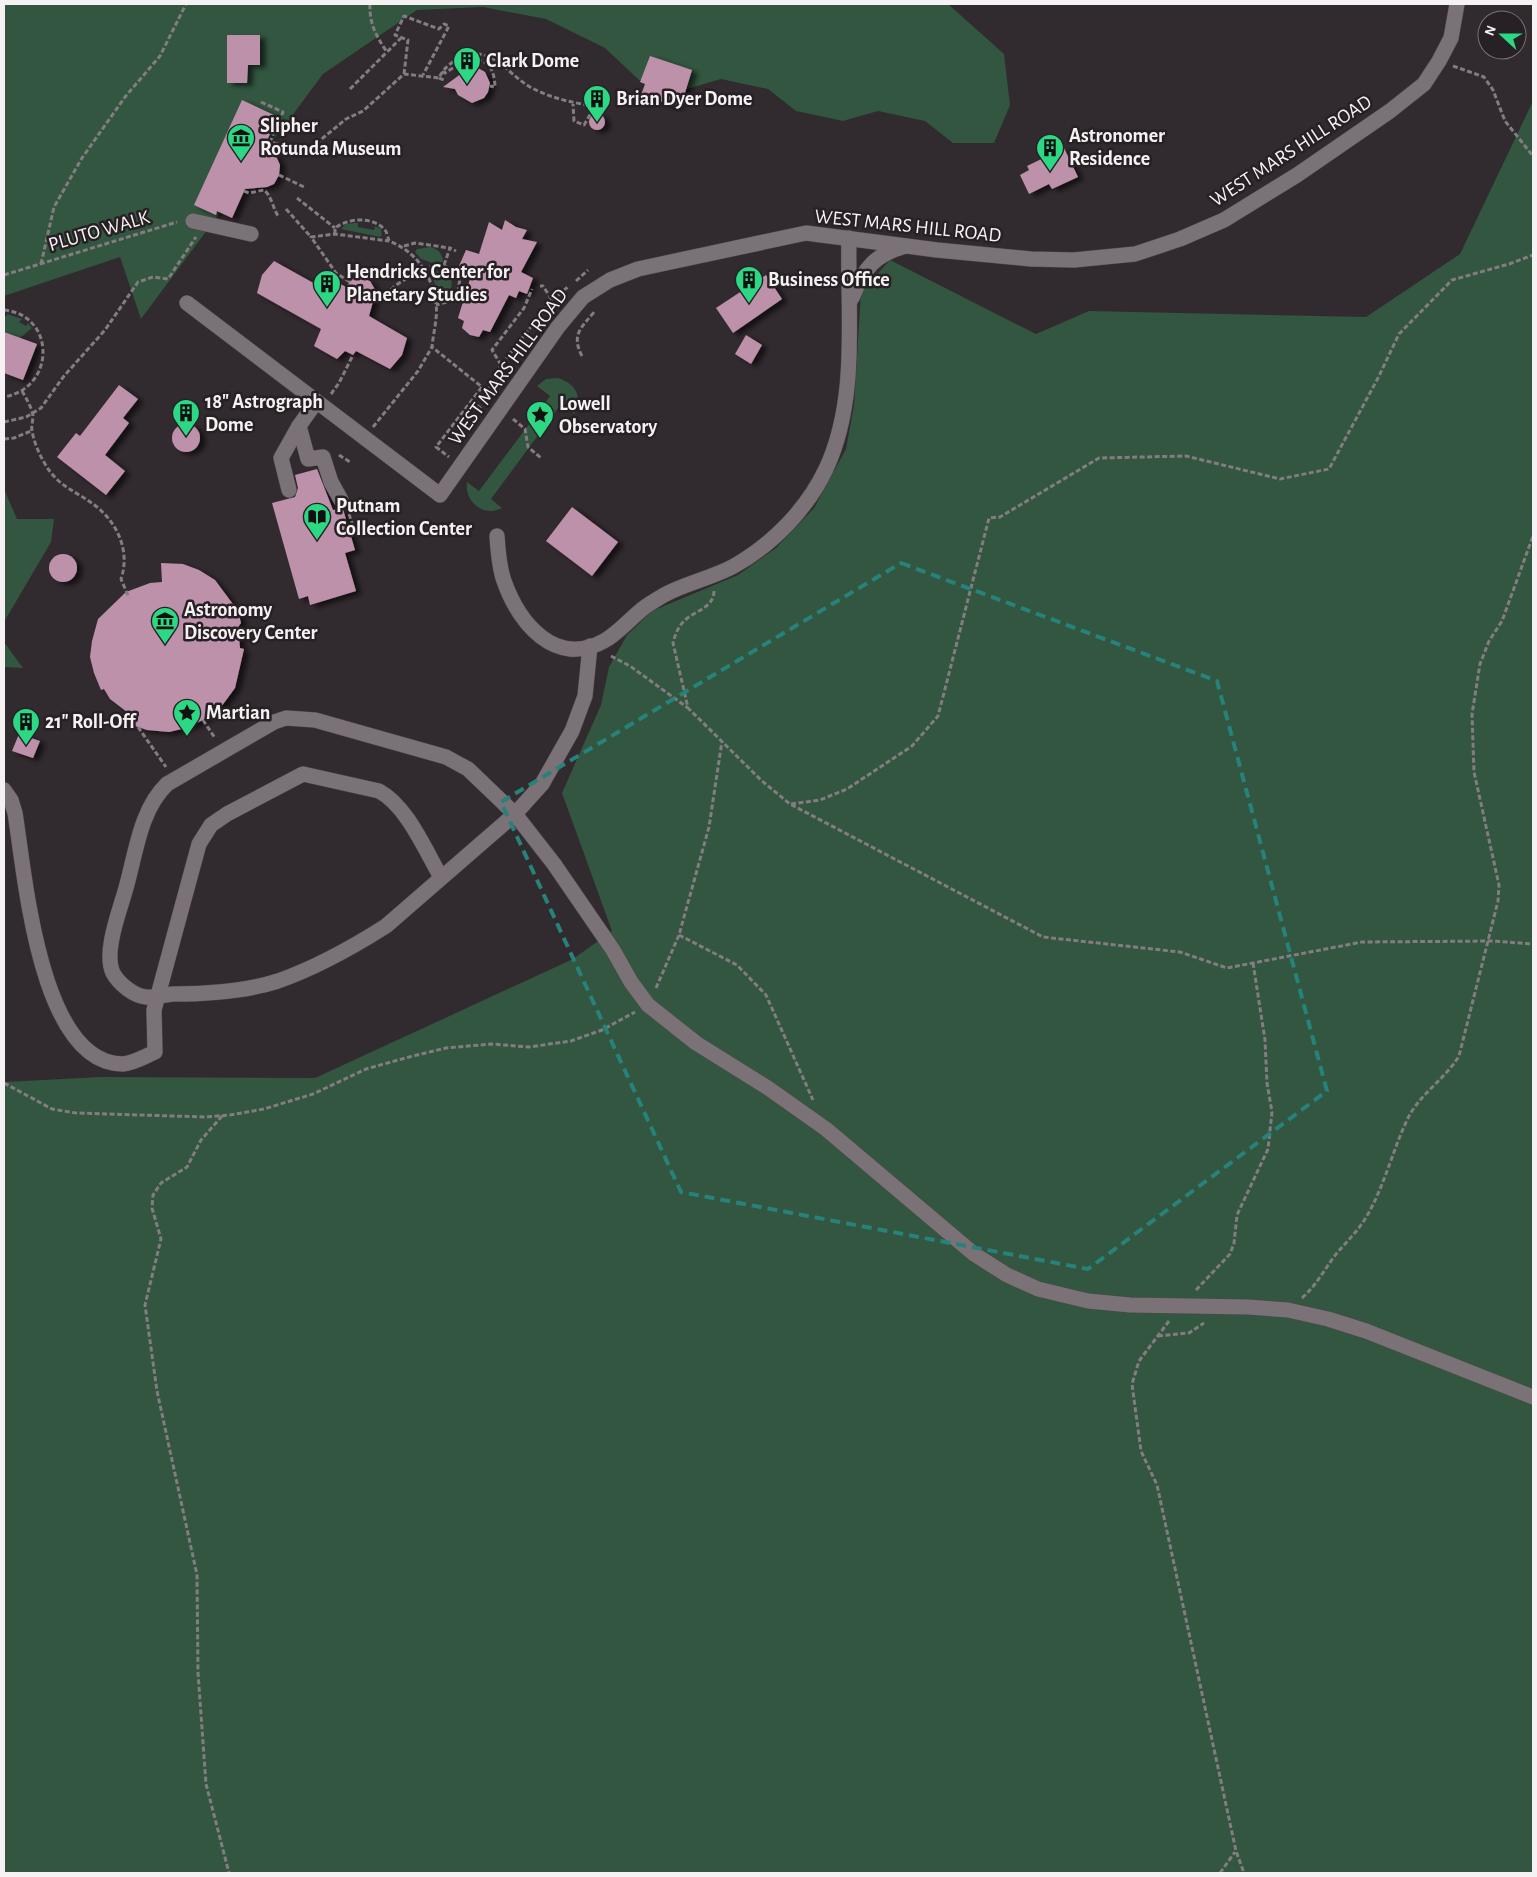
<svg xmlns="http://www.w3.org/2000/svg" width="1537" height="1877" font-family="'Alegreya Sans',sans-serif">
	<defs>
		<filter id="shadow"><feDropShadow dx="5.5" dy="3" stdDeviation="2.5" flood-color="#0009"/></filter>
	</defs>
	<rect width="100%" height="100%" fill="#312a2e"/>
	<g fill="#32563f">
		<path d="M4,4H948L1004,54L1010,105L994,143H953L925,121L878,111L843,121L796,111L768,89L721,79L687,89L639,80L605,48L546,19L483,7L417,10L323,74L141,319L120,257L4,296Z"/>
		<path d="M1533,101V1873H4V1082L101,1077L315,1078L573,959L612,931L562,793L601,705L609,667L627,635L652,611L738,575L776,548L814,508L846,449L854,405L861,292L890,260L1036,334L1089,311L1366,317L1460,254Z"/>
		<path d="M354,223H358V227L374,230L375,226L381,229L382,235L380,237L341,229L346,224Z"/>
		<path d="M430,247C437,249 442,252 443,261L438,265L421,259L415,252L417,249Z"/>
		<path d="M433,270L445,273L452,280L450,299L439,300L433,277L430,273V270Z"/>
		<path d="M7,314L22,319L19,322L26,326L28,323L32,328L20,338L4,332V316H7Z"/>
		<path d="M558,378C575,383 584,397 574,414L561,404L491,499L502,508C483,518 464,501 467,482L479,491L550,396L537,386L546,379Z"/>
		<path d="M4,489L17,519H54L51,542L4,622Z"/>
		<path d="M4,642L23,668L4,667Z"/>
	</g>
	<g fill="#be91ab" filter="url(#shadow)">
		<path d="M227,35H260V65H248L247,83H227Z"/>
		<path d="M650,56L692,70L684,96L680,95L677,107L641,95L645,84L640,82Z"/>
		<path d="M469,68H478L485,72L490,83L488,92L484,98L472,103L458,95L455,89L443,87Z"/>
		<path d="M242,100L278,117L264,147L276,156L280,165L279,175L274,184L267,187L245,189L232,218L217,211L216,215L194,205Z"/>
		<circle cx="597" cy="122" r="8"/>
		<path d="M1064,148L1078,177L1052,189L1049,184L1029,194L1020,175L1029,170L1027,166Z"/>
		<path d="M505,220L516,227L527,230L522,239L537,242L521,272L533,278L527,294L519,291L516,298L509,295L490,332L483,330L479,337L470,335L462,328L464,321L458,318L470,279L463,276L465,269L459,266L466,250L479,254L489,222L502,230Z"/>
		<path d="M274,261L326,290L333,280L346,287L352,279L359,277L370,281L376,291L369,316L407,338L402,355L390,369L356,351L353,355L345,351L337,359L314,346L321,329L257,293L262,275Z"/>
		<path d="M766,275L782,299L733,333L716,308Z"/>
		<path d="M4,332L37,344L23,380L4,373Z"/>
		<path d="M746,335L762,345L751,364L735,354Z"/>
		<path d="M119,385L138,399L123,418L129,423L105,455L125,471L106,495L57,457L76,433L80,436Z"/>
		<circle cx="186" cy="438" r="14"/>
		<path d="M317,469L333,510L343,509L355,550L345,553L356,591L310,605L308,596L299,599L272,503L295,497L298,488L295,475Z"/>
		<path d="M572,507L618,542L592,576L546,541Z"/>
		<circle cx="63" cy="568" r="14"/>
		<path d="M161,563L183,564L199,570L215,580L238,611L241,623L238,627L240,648L244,649L235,688L221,707L203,720L186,728L169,732L147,730L129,724L131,715L110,699L104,689L101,690L94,673L90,657L92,641L98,619L126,592L150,583L162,582Z"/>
		<path d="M19,734L40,741L33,758L12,751Z"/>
	</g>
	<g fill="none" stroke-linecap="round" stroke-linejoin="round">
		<defs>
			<g id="minor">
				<path d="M193,221L251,234"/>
				<path d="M852,298C864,268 875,254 906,246"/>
				<path d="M187,303L440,495L558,327L583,297L610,280L638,269L806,233L937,250L1031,259L1074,260L1135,254L1180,239L1224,220L1297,175L1390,111L1424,84L1439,61L1451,38L1457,4"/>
				<path d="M299,426L308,459L323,457L331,482L341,500"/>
				<path d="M289,490L281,458L299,426L316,402"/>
				<path d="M497,536C498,551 499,567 504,581C519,623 555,668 604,641C617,634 628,621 639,612C646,605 656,600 664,595C686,583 712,578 734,566C773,544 807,509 826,469C859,398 847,314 849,238"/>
				<path d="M590,646L585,696L572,731L542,784L515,814L386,926C353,947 315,968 278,981C244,992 208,994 173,994C164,995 154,998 146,997C134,996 119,984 113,973C103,952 120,910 126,888C136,853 140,810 167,784L274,722L286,718L315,720L446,757L468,769L515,814L554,864L613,950L631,982L648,1005L696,1043L768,1088L826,1129L974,1254L1007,1275L1038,1289L1088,1301L1130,1305L1248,1307L1288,1310L1328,1319L1366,1331L1533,1397"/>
				<path d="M4,790L11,800L15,813C25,873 39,1064 123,1064C134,1063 144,1057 155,1052L154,1010L199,844L211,825L227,814L303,774L379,791C407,806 425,850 441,877"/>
			</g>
		</defs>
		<use href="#minor" stroke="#4e484b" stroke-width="16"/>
		<g stroke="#837c80" stroke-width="3" stroke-dasharray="5 2.5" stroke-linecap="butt">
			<path d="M370,4C369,23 376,36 387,52L402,37"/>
			<path d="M1453,66L1484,77L1493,90L1505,121L1533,156"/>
			<path d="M442,72L445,73C467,58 494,50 495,87L490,86"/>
			<path d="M404,74L408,40L395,35L404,16L439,29L444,24L449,26L423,75"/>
			<path d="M439,78L444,80"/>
			<path d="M350,89L387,52"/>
			<path d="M261,102L283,112L270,142L304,149L312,147L346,119L363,111L404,74L439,78C443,69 450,63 458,59C490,42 506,73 530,87C548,97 569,102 588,105L591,113L584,125L574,121L573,104"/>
			<path d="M279,175L306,188"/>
			<path d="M244,191L249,193L264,190C271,195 273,208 278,216"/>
			<path d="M297,198L335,228"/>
			<path d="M286,209L311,237"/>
			<path d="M335,234V228C348,218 373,216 385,230C387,232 388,238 389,241C417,252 432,275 436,304C438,317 433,334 432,347L482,387L436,447L449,457"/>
			<path d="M404,246L415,243L450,248"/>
			<path d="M41,264L54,207L82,158L125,97L160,56L186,4"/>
			<path d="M444,265L450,248L456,251"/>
			<path d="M4,275L177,222"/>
			<path d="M576,281L588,270"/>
			<path d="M350,282L336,273L311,237L335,234L389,241"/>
			<path d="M374,300L379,302L396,285L424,268L444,265L460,278L457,299L436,305"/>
			<path d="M552,300L569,286"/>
			<path d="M4,310C56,315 56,388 4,397"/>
			<path d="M582,356C571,335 581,328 594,312"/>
			<path d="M501,365L492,350L524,308L532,289"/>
			<path d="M22,391C26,398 32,408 33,416C33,421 31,426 32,431C34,442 39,454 45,464C59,488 77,491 97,507C119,525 130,553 121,579L129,598"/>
			<path d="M488,391L501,365L552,300L543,286H540"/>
			<path d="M331,394L339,383L353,355"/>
			<path d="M471,401L482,409"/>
			<path d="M513,419L525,429L528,447L541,458"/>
			<path d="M4,422L26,417L41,408L64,376L105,330L138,282L153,277L168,279L196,237"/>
			<path d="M373,427L418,371L432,347"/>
			<path d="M4,439L14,438L31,431"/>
			<path d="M339,455L350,462"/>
			<path d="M349,514L354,529L350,531"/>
			<path d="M714,591C714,608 694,611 684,621C678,627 675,635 673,643L688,708L762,781L790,804L1043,937L1180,952L1227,968L1362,942L1493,941L1533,944"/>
			<path d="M611,656L630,666L688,708"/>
			<path d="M203,720L215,738"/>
			<path d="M138,727L166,767"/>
			<path d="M791,804L820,800L847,789L912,746L938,716L989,518L1000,517L1099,458L1186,456L1280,479L1329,469L1378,378L1399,334L1452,280L1509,264L1533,255"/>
			<path d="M679,935L737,965L766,995L813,1100"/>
			<path d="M656,988L679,935L709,827L722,741"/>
			<path d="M4,1083L52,1109L76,1113L205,1117L230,1115L264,1109L313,1094L366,1069L413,1056L446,1048L491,1044L529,1047L571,1041L602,1030L635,1012"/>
			<path d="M222,1116L201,1140L187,1167L161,1183L153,1195L152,1208L161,1239L145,1305L157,1391L197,1575L198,1673L206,1784L229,1873"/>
			<path d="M1196,1290L1230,1254L1234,1243L1237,1215L1268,1149L1272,1112L1267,1083L1265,1040L1253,963"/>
			<path d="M1302,1298C1317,1285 1325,1268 1337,1253C1348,1240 1360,1229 1368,1214C1385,1184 1393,1149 1408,1118C1420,1094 1445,1079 1459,1056L1498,901L1499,885L1474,772L1472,714L1480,664L1489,641L1502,621L1533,536"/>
			<path d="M1169,1321L1139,1361L1132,1384L1141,1451L1157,1485L1236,1851L1244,1873"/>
			<path d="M1158,1336L1189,1333L1204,1323"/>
			<path d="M1220,1873L1235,1852"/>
		</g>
		<use href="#minor" stroke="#7b7277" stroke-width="15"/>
	</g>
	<path fill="none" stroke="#26827b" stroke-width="4" stroke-dasharray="10 6" stroke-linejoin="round" d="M901,563L1217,681L1327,1091L1088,1269L681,1192L501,802Z"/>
	<defs>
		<symbol id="building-pin" viewBox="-11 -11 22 30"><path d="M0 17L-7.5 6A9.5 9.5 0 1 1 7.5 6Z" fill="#2cd884" stroke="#272024"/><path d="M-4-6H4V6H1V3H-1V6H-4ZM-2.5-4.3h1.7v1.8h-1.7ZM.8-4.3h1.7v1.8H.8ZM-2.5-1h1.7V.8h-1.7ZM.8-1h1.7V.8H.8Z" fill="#111"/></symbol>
		<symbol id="museum-pin" viewBox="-11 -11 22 30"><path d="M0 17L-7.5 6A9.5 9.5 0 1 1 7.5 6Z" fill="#2cd884" stroke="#272024"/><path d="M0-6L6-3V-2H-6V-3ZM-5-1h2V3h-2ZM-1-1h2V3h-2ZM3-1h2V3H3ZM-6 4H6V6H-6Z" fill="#111"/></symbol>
		<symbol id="sight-pin" viewBox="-11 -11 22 30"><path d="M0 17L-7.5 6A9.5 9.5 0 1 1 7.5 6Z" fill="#2cd884" stroke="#272024"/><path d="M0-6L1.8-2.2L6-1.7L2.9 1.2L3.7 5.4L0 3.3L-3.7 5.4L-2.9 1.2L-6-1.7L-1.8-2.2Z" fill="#111"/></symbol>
		<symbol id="library-pin" viewBox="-11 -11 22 30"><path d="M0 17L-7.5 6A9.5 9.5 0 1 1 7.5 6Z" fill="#2cd884" stroke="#272024"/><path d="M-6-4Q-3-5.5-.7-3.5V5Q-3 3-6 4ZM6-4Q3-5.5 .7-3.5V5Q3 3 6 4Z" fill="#111"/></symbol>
	</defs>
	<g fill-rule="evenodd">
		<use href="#building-pin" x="451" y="45" width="32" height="43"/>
		<use href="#building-pin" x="581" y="83" width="32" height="43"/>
		<use href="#museum-pin" x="225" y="122" width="32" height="43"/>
		<use href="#building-pin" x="1034" y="132" width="32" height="43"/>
		<use href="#building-pin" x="733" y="264" width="32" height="43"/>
		<use href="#building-pin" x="311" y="268" width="32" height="43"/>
		<use href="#building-pin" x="170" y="397" width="32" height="43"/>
		<use href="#sight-pin" x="524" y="399" width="32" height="43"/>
		<use href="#library-pin" x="301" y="501" width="32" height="43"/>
		<use href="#museum-pin" x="149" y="605" width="32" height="43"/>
		<use href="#sight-pin" x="171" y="697" width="32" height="43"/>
		<use href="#building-pin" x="10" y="706" width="32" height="43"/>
	</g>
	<g text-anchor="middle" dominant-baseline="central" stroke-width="5" stroke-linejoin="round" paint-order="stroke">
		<g font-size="20" font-weight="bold" fill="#f6f1f3" stroke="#272024" text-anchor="start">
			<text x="486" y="61">Clark Dome</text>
			<text x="616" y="99">Brian Dyer Dome</text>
			<text x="260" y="126">Slipher<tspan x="260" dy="23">Rotunda Museum</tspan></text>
			<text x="1069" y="136">Astronomer<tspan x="1069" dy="23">Residence</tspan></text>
			<text x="346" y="272">Hendricks Center for<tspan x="346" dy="23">Planetary Studies</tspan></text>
			<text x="768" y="280">Business Office</text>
			<text x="205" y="402">18″ Astrograph<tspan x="205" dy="23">Dome</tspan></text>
			<text x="559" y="404">Lowell<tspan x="559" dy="23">Observatory</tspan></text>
			<text x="336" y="506">Putnam<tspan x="336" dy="23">Collection Center</tspan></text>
			<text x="184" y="610">Astronomy<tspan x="184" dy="23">Discovery Center</tspan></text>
			<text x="206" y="713">Martian</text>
			<text x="45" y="722">21″ Roll-Off</text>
		</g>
		<g font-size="20" fill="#f6f1f3" stroke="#272024">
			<text transform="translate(1291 151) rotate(-33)">WEST MARS HILL ROAD</text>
			<text transform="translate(908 226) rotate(6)">WEST MARS HILL ROAD</text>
			<text transform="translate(99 231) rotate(-16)">PLUTO WALK</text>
			<text transform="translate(508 367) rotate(-54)">WEST MARS HILL ROAD</text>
		</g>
	</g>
	<rect width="1537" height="1877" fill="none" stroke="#f6f1f3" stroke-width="10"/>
	<g transform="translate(1502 35) rotate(291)"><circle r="24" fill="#272024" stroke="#7a7477"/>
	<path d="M0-4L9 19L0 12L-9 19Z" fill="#2cd884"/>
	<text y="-8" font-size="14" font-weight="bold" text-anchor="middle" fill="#f6f1f3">N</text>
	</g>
</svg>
